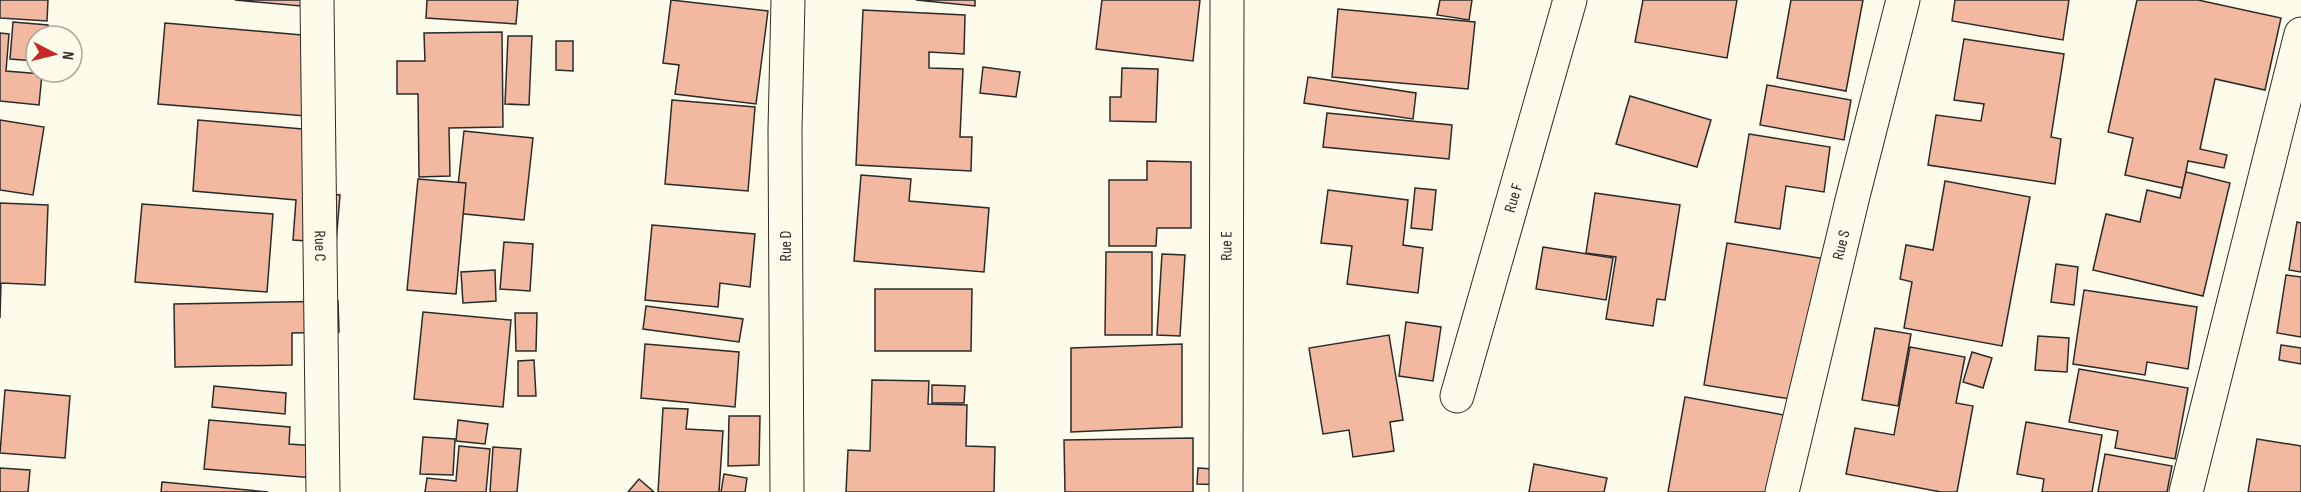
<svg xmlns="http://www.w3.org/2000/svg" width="2301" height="492" font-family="'Sofia Sans Condensed',sans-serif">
	<rect width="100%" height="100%" fill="#fdfbea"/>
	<g fill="#f2b8a0" stroke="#2b2b2b" stroke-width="1.5">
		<path d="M0,0H48L47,21L0,18Z"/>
		<path d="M235,0H302L301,6Z"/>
		<path d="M427,0H518L516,24L426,18Z"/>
		<path d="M671,0L768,11L756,104L675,94L679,65L663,63Z"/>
		<path d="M916,0H975V6Z"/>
		<path d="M1102,0H1200L1193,61L1096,49Z"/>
		<path d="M1440,0H1472L1469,20L1437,15Z"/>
		<path d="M1643,0H1737L1727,58L1635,42Z"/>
		<path d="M1791,0H1863L1846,91L1777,78Z"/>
		<path d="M1955,0H2069L2063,40L1952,21Z"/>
		<path d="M2137,0H2198L2281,18L2265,90L2215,79L2200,149L2227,155L2224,168L2188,161L2183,188L2125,175L2133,138L2108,132Z"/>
		<path d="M1338,9L1475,22L1468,89L1332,77Z"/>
		<path d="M863,10L965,15L964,54L929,52V68L963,69L960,137H972L971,171L856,165Z"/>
		<path d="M13,22L48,25L47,36H36V61L10,59Z"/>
		<path d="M165,23L313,36L306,116L158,104Z"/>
		<path d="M502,32L503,127L449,128L450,176L419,177L418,94H397V61H425L424,33Z"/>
		<path d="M0,33L9,34L6,71L42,74L39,105L0,101Z"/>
		<path d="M508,36H532L529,105L505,104Z"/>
		<path d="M1964,39L2064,54L2051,137L2061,139L2055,184L1928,165L1936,115L1981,121L1984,104L1954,100Z"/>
		<path d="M556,41H573V71L556,70Z"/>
		<path d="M983,67L1020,72L1016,97L980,93Z"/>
		<path d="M1122,68L1158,69L1156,122L1110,121V97H1121Z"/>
		<path d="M1308,77L1416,93L1413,119L1304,103Z"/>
		<path d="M1767,85L1851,100L1844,140L1760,125Z"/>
		<path d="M1630,96L1711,120L1697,167L1616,144Z"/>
		<path d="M672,100L755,107L748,191L665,184Z"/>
		<path d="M1327,113L1452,125L1449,159L1323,147Z"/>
		<path d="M0,120L44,127L33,195L0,190Z"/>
		<path d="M198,120L325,131L320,193L340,195L336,243L293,240L296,200L193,191Z"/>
		<path d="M464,131L533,138L524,220L455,213Z"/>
		<path d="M1749,134L1830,147L1824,192L1786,186L1780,229L1735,222Z"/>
		<path d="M1147,161L1191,162V228H1157L1156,246H1109V180H1147Z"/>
		<path d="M2186,172L2230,183L2203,296L2093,270L2106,214L2140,222L2147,190L2180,198Z"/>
		<path d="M861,175L911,179L909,201L989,208L984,272L854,261Z"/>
		<path d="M418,179L466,183L456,294L407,290Z"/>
		<path d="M1945,181L2030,197L2002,346L1904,328L1912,282L1900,279L1906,245L1933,250Z"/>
		<path d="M1415,188L1436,190L1432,230L1411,228Z"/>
		<path d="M1328,190L1408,200L1403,245L1423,248L1418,293L1347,284L1352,246L1321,243Z"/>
		<path d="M1595,193L1680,205L1665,300L1657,299L1653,326L1606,319L1616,257L1586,253Z"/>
		<path d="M0,203L48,205L45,285L1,283L0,318Z"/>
		<path d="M142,204L273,214L267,292L135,282Z"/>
		<path d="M2297,222L2301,223V272L2289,270Z"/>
		<path d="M652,225L755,234L750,287L720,283L718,307L645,300Z"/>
		<path d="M504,242L533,244L530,291L500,289Z"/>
		<path d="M1727,243L1826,259L1802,401L1704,385Z"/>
		<path d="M1543,247L1613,258L1606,300L1536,289Z"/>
		<path d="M1106,252H1152V335H1105Z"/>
		<path d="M1162,254L1185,255L1180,336L1157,335Z"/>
		<path d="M2056,264L2078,267L2074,305L2051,302Z"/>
		<path d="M495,270L496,301L463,303L461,272Z"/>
		<path d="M2286,275L2301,277V337L2277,333Z"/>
		<path d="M875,289H972L971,351H875Z"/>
		<path d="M2084,290L2197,307L2188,369L2147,362L2145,375L2073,364Z"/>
		<path d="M338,301L339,332L292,333V365L175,367L174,304Z"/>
		<path d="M646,306L743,319L739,342L643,329Z"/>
		<path d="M423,312L511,320L503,407L414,399Z"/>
		<path d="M515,313H537L536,351H516Z"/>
		<path d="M1406,322L1441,327L1433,381L1399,376Z"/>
		<path d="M1875,328L1911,334L1898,406L1862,400Z"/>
		<path d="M1389,335L1403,420L1390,422L1394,451L1353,457L1349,430L1323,434L1309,348Z"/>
		<path d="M2038,336L2069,338L2067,372L2035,370Z"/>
		<path d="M645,344L739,352L735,407L641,398Z"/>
		<path d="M1182,344V427L1071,432V348Z"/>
		<path d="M2281,345L2301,348V364L2279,360Z"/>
		<path d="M1910,347L1965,357L1956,403L1973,406L1957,492H1941L1846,474L1855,428L1894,435Z"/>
		<path d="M1972,352L1992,358L1983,388L1963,382Z"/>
		<path d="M534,360L536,396H518V361Z"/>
		<path d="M2079,369L2188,388L2175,459L2115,448L2118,431L2069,422Z"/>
		<path d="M872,380L929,381L928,404L967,405L966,446L995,447L994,492H846L848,450L870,451Z"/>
		<path d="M932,385L965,386L964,403H932Z"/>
		<path d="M214,386L286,393L285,414L212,407Z"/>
		<path d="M5,390L70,396L65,458L0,453Z"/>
		<path d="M1685,397L1784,415L1770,492H1668Z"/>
		<path d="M663,408L688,409L686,429L723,431L719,492H658Z"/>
		<path d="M729,416H760L759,465L728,466Z"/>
		<path d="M209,420L290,427L289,444L316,446L314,478L204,469Z"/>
		<path d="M458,420L488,424L485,444L456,441Z"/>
		<path d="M2026,422L2102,435L2092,492H2042L2044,479L2017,474Z"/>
		<path d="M423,437L455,439L453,475L420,474Z"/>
		<path d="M1193,438V492H1065L1064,440Z"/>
		<path d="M2257,439L2301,446V492H2248Z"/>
		<path d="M459,446L490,449L486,492H425L427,478L456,481Z"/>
		<path d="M493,447L521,449L517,492H490Z"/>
		<path d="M2105,454L2172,466L2167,492H2098Z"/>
		<path d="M1534,464L1607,478L1604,492H1529Z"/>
		<path d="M0,468L30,470L28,492H0Z"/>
		<path d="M1198,468L1228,470L1227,485L1197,484Z"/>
		<path d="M724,474L747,478L745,492H721Z"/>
		<path d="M639,479L654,492H628Z"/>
		<path d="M162,482L268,492H161Z"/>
	</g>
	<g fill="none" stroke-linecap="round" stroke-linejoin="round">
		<defs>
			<g id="minor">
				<path id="s1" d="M317,0L323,492"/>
				<path id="s2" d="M1457,396L1570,0"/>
				<path d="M787,492L785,130L788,0"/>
				<path id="s3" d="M1226,492L1227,0"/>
				<path id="s4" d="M1782,492L1853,196L1903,0"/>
				<path d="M2186,492L2301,34"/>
			</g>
		</defs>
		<use href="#minor" stroke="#2b2b2b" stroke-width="35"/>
		<use href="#minor" stroke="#fdfbea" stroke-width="33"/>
	</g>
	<g text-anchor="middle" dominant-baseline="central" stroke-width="4.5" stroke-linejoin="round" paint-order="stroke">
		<g font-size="16" fill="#2b2b2b" stroke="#fdfbea">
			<text stroke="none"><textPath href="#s2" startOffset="206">Rue F</textPath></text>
			<text stroke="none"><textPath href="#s1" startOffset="246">Rue C</textPath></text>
			<text transform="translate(786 246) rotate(-90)">Rue D</text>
			<text stroke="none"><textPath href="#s3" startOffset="246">Rue E</textPath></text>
			<text stroke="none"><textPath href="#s4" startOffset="254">Rue S</textPath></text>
		</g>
	</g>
	<g transform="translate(54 54) rotate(97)"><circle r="28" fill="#fdfbea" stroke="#a9a89e" stroke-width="1.5"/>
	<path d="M0-4.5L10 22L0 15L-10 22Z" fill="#c62828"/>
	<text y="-9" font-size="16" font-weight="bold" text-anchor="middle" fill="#2b2b2b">N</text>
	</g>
</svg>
